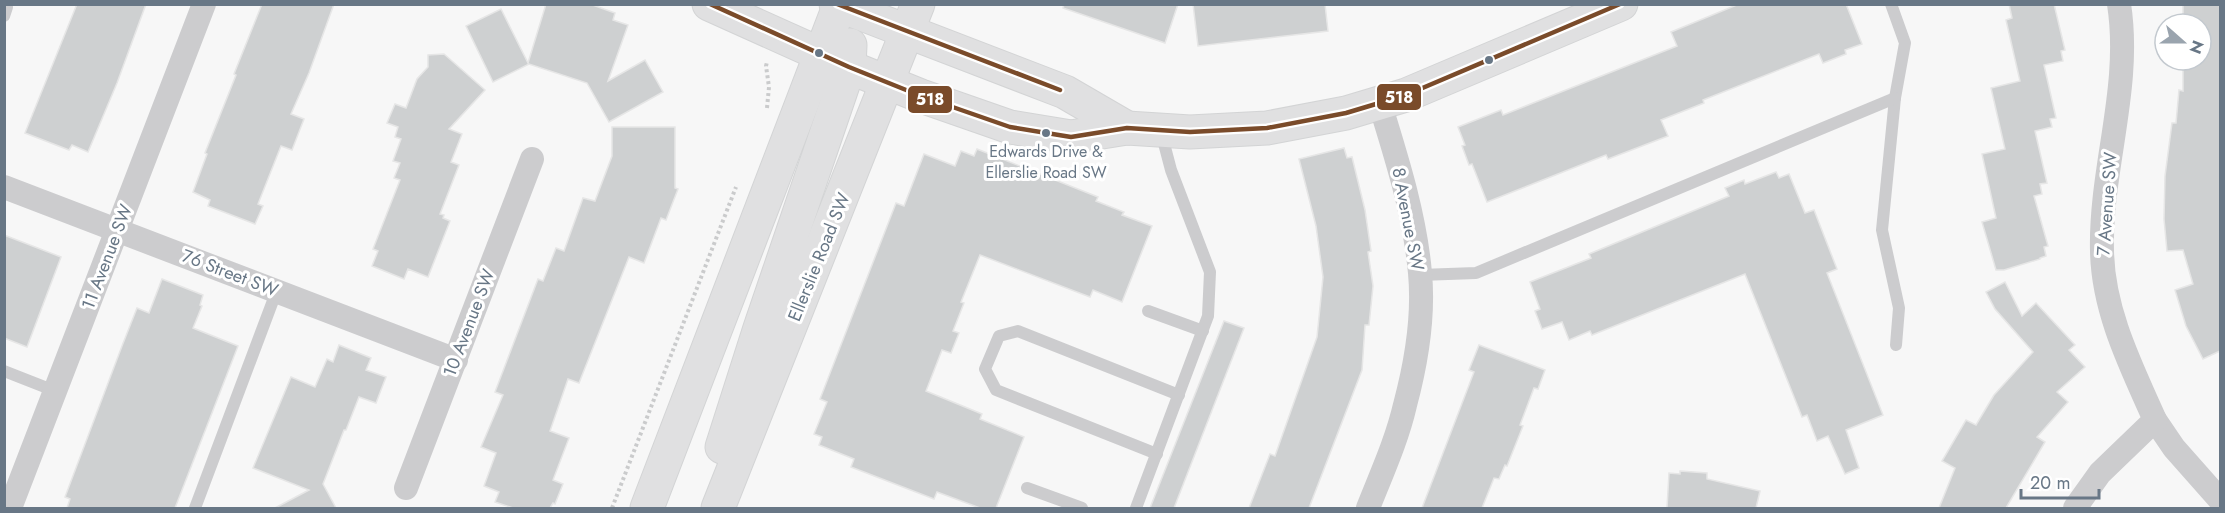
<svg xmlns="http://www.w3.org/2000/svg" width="2225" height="513" font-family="Jost,sans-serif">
	<rect width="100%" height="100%" fill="#f7f7f7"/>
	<g fill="#ced0d1" stroke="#e6e6e6" stroke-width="1.5">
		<path d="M77,4H146L117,83L88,152L72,145L69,150L25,133Z"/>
		<path d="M262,4H334L309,73L291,114L304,119L292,150L281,146L258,204L263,206L255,224L208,206L210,200L193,192L207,154L205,153L236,75L234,74Z"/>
		<path d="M546,4H590L615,13L613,20L628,25L608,81L645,60L663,92L609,122L587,83L529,64L493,82L466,26L501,9L528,63Z"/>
		<path d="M1064,4H1178L1165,43L1063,8Z"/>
		<path d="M1193,4H1325L1328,31L1198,46Z"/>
		<path d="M1739,4H1846L1862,44L1845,50L1846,54L1823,63L1819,54L1703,100L1704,103L1661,120L1668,136L1608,159L1606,155L1487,202L1472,164L1469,165L1462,146L1465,145L1458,127L1501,110L1503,115L1677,46L1671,32Z"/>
		<path d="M2009,4H2054L2065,50L2061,51L2063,61L2044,65L2056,118L2050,119L2052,127L2035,131L2047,183L2040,184L2042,194L2034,196L2048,246L2044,247L2046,256L2040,258V259L2004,270H1996L1982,222L1996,218L1982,154L2005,149L1991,88L2020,81L2006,20L2012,18Z"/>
		<path d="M2220,4V351L2203,359L2186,326L2175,290L2193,284L2183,250L2167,251L2164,219L2165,176L2172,123H2176L2179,90L2183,91V60H2201V24H2183V5Z"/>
		<path d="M444,54L485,90L449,129L462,134L451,162L459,165L440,214L444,215L443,218L450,221L428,277L408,269L404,279L372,266L378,251L373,249L400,180L394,178L400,163L393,161L401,139L395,137L398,127L387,123L395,104L406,108L417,79L428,67V55Z"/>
		<path d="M612,127H675V188L678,189L666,220L661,218L644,263L629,257L579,383L568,379L550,431L569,438L553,480L563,484L555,504L553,503L550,508H513L495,502L499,492L484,486L496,453L481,447L503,395L495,392L538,279L543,281L556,248L564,251L583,198L595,201L612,156Z"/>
		<path d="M1344,148L1347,158L1352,157L1365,210L1371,251L1368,252L1373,286L1369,325H1365L1362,370L1309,508H1249L1270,454L1275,456L1317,337L1323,277L1316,226L1299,159Z"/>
		<path d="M977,149L1098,197L1096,201L1124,212L1122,215L1152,226L1122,302L1093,290L1090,297L980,255L961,302L964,303L953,331L959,333L951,353L942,350L926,391L982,414L980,419L1024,437L996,508H980L937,492L934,499L851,467L854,459L819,445L822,437L814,434L827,402L820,399L896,203L904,206L924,154L955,166L961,151L974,156Z"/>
		<path d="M1776,172L1779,178L1789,174L1805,213L1814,210L1837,269L1827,273L1883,415L1846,430L1859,468L1845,474L1828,436L1817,441L1807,415L1802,417L1745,274L1592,335L1590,331L1569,340L1562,322L1542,329L1535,311L1540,309L1530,282L1591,258L1589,254L1729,196L1725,188L1744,180L1745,184Z"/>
		<path d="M4,235L61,257L27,347L4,338Z"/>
		<path d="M162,279L203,295L200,305L202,306L193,328L238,346L175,508H67L70,499L65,497L122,346L137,308L149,313Z"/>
		<path d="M2005,282L2022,316L2036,303L2075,345L2069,350L2085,367L2057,392L2068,402L2037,437L2045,442L2006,508H1939L1955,468L1942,461L1966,420L1976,425L1994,395L2033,352L1995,309L1986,292Z"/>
		<path d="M1224,321L1244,328L1174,508H1150Z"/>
		<path d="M339,345L371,358L366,370L386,377L376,403L359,397L346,430H344L323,484L336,508H275L309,490L253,468L291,377L315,387L327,359L333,362Z"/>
		<path d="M1479,345L1545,370L1538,389L1534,388L1520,425L1523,426L1507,466L1505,465L1499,479L1494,478L1482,508H1422L1474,372L1469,370Z"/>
		<path d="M1680,471L1707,473V479L1760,491L1756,508H1667L1669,473L1680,474Z"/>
	</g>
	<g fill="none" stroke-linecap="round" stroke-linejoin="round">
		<defs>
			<g id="secondary">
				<path d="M709,4L849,67L921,96L1010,127L1071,137L1127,128L1190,132L1267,128L1346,113L1406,95L1621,4"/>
				<path d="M836,4L1065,92L1127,128"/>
				<path d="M722,447L760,328L849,67L850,45"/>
				<path d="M647,508L840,4"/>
				<path d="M718,508L918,4"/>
			</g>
		</defs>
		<use href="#secondary" stroke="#d3d4d5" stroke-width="35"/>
		<g stroke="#cacbcc" stroke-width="4" stroke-dasharray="3 3" stroke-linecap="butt">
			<path d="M767,108L769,87L766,66L767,62"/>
			<path d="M612,508L736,187"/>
		</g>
		<g stroke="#ccccce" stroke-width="12">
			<path d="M1891,4L1905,43L1895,98L1882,230L1899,308L1896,345"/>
			<path d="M4,16L7,7L5,4"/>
			<path d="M1420,275L1476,273L1895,98"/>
			<path d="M1148,311L1203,331"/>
			<path d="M4,371L55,391"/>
			<path d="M1157,454L996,390L985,369L999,336L1018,331L1179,395"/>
			<path d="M1027,488L1082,508"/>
			<path d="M195,508L277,290"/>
			<path d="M1136,508L1208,316L1210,272L1171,170L1161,132"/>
		</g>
		<g stroke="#ccccce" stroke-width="24">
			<path d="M4,187L456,360"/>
			<path d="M2155,420L2174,448L2220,500"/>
			<path d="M406,488L532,159"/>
			<path d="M10,508L204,4"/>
			<path d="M1368,508C1381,475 1397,440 1405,405C1416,364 1424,316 1420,273C1415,216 1397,159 1380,104"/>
			<path d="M2075,508L2100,473L2155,420C2131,366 2103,311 2102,251C2100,168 2132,88 2119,4"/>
		</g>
		<use href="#secondary" stroke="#e0e0e1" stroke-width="33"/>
		<defs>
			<g id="bus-1">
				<path d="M710,4L849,67L921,96L1010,127L1071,137L1127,128L1190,132L1267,128L1346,113L1406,95L1620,4"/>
				<path d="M837,4L1060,90"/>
			</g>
		</defs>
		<use href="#bus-1" stroke="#fff" stroke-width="9"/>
		<use href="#bus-1" stroke="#7a4b2a" stroke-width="4.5"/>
	</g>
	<g fill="#687786" stroke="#fff" stroke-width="2">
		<circle cx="819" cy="53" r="5"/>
		<circle cx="1489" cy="60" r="5"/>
		<circle cx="1046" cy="133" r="5"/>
	</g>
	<g text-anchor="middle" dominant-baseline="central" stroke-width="6" stroke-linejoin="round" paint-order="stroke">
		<g font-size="16" fill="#687786" stroke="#fff">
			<text x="1046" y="151">Edwards Drive &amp;<tspan x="1046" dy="21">Ellerslie Road SW</tspan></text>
		</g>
		<g font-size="18" fill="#687786" stroke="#fff">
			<text transform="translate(2107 204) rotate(-86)">7 Avenue SW</text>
			<text transform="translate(1408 219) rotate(79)">8 Avenue SW</text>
			<text transform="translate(107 257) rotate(-69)">11 Avenue SW</text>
			<text transform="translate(819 257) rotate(-68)">Ellerslie Road SW</text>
			<text transform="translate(230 273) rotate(21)">76 Street SW</text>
			<text transform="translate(469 323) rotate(-69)">10 Avenue SW</text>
		</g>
	</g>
	<g stroke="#fff" stroke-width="2">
		<rect x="1376" y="83" width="46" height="28" rx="6" fill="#7a4b2a"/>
		<rect x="907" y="85" width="46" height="29" rx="6" fill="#7a4b2a"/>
	</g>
	<g font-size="16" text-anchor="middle" font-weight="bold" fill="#fff">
		<text x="1399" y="103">518</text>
		<text x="930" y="105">518</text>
	</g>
	<rect width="2225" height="513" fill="none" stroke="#687786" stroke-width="12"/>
	<g transform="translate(2183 42) rotate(111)"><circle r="28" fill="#ffffff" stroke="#c3c9cf" stroke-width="1.5"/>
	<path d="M0-4.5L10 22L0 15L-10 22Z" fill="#9aa4ae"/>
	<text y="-9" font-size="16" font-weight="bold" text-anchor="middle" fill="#687786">N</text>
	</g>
	<path d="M2021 489v9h78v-9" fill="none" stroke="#687786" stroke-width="3"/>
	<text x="2030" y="489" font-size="18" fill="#687786" stroke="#ffffff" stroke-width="4.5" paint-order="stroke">20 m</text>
</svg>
